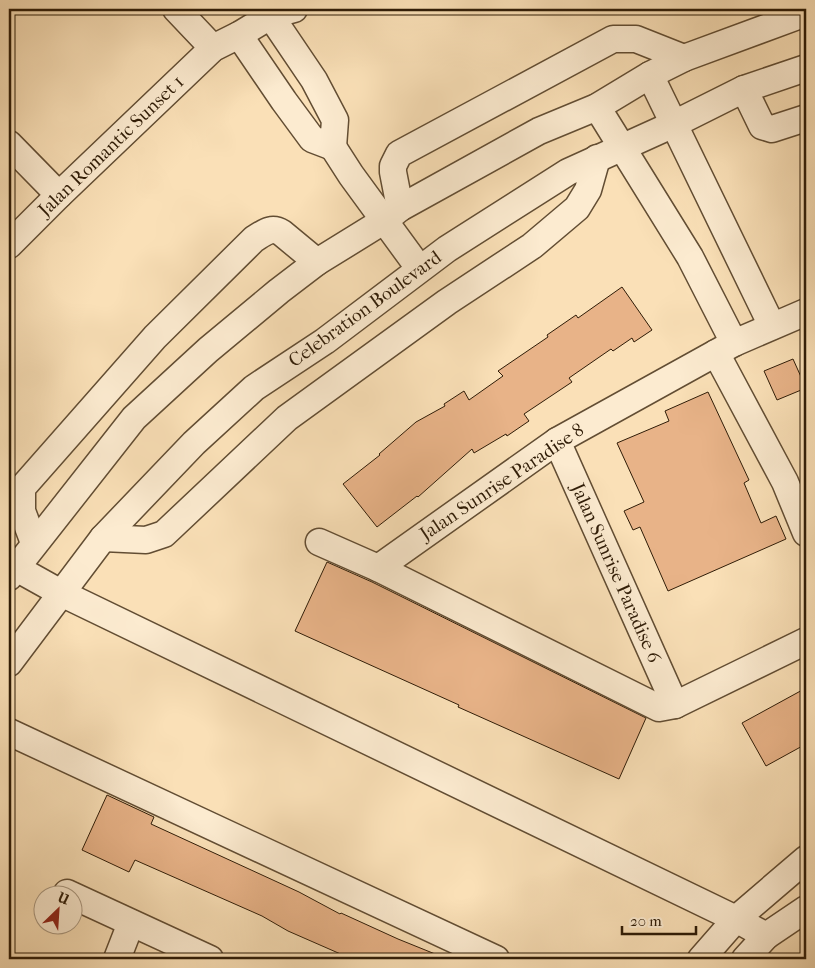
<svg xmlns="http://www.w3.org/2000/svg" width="815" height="968" font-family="'IM FELL French Canon',serif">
	<rect width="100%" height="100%" fill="#fae0b7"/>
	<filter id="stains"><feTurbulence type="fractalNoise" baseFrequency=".004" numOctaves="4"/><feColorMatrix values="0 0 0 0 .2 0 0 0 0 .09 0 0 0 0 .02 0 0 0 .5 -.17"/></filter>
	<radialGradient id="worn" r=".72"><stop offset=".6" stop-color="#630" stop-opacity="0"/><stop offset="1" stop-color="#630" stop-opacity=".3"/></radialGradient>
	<g fill="#e8b388" stroke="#2f1c07">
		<path d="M622,287L652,330L634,342L632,338L613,351L611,349L569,378L572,382L524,414L529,421L507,436L506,434L474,453L472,449L418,497L417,496L377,527L343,484L380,455L379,454L416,422L445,406L444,404L464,391L469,400L503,376L498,371L548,337L547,335L576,315L578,318Z"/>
		<path d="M793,359L806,388L777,400L764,371Z"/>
		<path d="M708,392L749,480L744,483L761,523L776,516L786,539L668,591L640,527L633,530L624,511L644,502L617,443L669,421L665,411Z"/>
		<path d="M327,562L372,582L646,718L619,779L458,707L459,705L295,631Z"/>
		<path d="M806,688V744L766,766L742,723Z"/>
		<path d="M107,795L154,817L151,824L299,892L340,914L341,913L398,939L445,958V959H352L288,931L262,916L135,860L129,872L82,850Z"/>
	</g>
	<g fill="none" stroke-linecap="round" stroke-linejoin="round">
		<defs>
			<g id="minor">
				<path d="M176,9L213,48"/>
				<path d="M239,35L284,101L312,139L333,147L335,120L314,80L266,9"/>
				<path d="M650,75L772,326"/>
				<path d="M744,89L762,126L772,129L806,118"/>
				<path d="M597,107L690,257L734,343"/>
				<path d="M9,144L59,195"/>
				<path d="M333,147L351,175L419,268"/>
				<path d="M400,208L393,172V166L399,154L613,39H636L684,58"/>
				<path d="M9,245L59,195L213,48L239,35L272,15L294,9"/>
				<path d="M716,353L785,482L806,533"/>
				<path d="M557,441L675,705"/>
				<path d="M103,538L146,540L164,534L287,418L447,302L532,246L577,208L588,190L597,158"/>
				<path d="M319,542L378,568L659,708L675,705L806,641"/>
				<path d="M34,543L22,511V488L155,337L254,239C264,233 271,226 282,233L317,262"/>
				<path d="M9,564L61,593L736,919L766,936"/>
				<path d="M378,568L557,441L734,343L806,312"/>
				<path d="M9,577L134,418L208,350L279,291L317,262L385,220L400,208L539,131L597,107L650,75L684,58L806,13"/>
				<path d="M9,663L103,538L194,443L254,388L325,341L447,249L568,172L674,124L744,89L806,68"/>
				<path d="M9,732L496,959"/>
				<path d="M67,893L210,959"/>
				<path d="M117,959L131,923"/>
				<path d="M701,959L736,919L806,859"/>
				<path d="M745,959L766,936L806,909"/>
			</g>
		</defs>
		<use href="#minor" stroke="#624d33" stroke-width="29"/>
		<use href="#minor" stroke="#fcebd0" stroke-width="26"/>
	</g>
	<g text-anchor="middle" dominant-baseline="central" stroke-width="4" stroke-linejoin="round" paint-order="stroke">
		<g font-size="19" fill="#2f1c07" stroke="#fcebd0">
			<text transform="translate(111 146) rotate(-44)">Jalan Romantic Sunset 1</text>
			<text transform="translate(365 309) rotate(-36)">Celebration Boulevard</text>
			<text transform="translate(502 482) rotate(-34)">Jalan Sunrise Paradise 8</text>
			<text transform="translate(616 573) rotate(66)">Jalan Sunrise Paradise 6</text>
		</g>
	</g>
	<rect width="815" height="968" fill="none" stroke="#fae0b7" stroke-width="30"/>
	<rect x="10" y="10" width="795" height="948" fill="none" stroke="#2f1c07" stroke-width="2.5"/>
	<rect x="15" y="15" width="785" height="938" fill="none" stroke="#2f1c07"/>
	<g transform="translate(58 910) rotate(25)"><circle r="24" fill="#fcebd0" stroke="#aa9880"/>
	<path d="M0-4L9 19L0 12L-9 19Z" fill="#8f2418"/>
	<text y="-8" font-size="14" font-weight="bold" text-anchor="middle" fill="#2f1c07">U</text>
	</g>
	<path d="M622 926v8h74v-8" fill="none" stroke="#2f1c07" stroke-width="2.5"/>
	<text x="630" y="926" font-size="15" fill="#2f1c07" stroke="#fcebd0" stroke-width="4" paint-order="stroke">20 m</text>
	<rect width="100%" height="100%" filter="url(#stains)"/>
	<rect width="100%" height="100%" fill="url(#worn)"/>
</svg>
